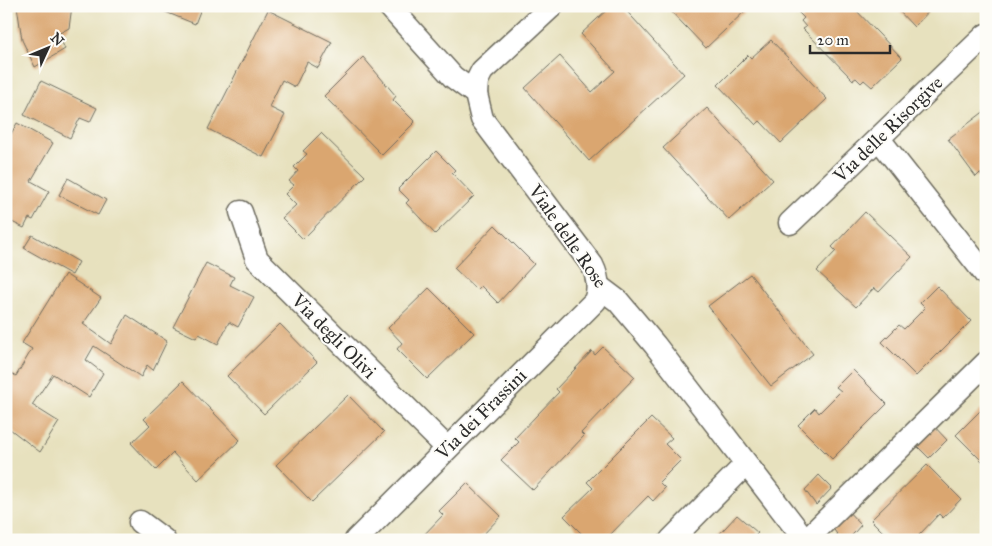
<svg xmlns="http://www.w3.org/2000/svg" width="992" height="546" font-family="'IM FELL Great Primer',serif">
	<rect width="100%" height="100%" fill="#fdfcf7"/>
	<filter id="ink" filterUnits="userSpaceOnUse"><feTurbulence type="fractalNoise" baseFrequency=".02" numOctaves="2"/><feDisplacementMap in="SourceGraphic" scale="10" xChannelSelector="R" yChannelSelector="G"/><feConvolveMatrix kernelMatrix="1 2 1 2 8 2 1 2 1" color-interpolation-filters="sRGB"/></filter>
	<filter id="wash" filterUnits="userSpaceOnUse"><feTurbulence type="fractalNoise" baseFrequency=".0096" numOctaves="4" result="noise"/><feDisplacementMap in="SourceGraphic" scale="20" xChannelSelector="R" yChannelSelector="G"/><feGaussianBlur stdDeviation="1.12" result="paint"/><feColorMatrix in="noise" values="0 0 0 0 0 0 0 0 0 0 0 0 0 0 0 0 0 1.4 0 .05"/><feComposite in="paint" operator="in"/></filter>
	<g filter="url(#wash)">
		<rect width="100%" height="100%" fill="#e7e1be"/>
		<g id="blocks">
			<g fill="#daa670">
				<path d="M17,6H72L69,28L58,34L65,49L35,67L22,40Z"/>
				<path d="M151,6H202L195,24Z"/>
				<path d="M611,6H622L684,74L589,161L525,88L560,56L592,92L615,71L581,34Z"/>
				<path d="M666,6H743L746,10L706,48Z"/>
				<path d="M797,6H852L902,58L872,87L864,80L861,83L856,78L853,80L803,29L806,27L801,21L804,18L795,9Z"/>
				<path d="M902,6H934L914,27L898,10Z"/>
				<path d="M268,10L332,42L318,68L307,62L295,87L282,80L269,107L285,115L263,157L208,129Z"/>
				<path d="M771,40L827,99L781,143L760,121L756,125L718,85L748,55L751,58Z"/>
				<path d="M363,57L396,96L393,100L415,122L382,155L324,96Z"/>
				<path d="M41,81L97,108L90,122L80,118L70,138L24,115Z"/>
				<path d="M707,108L773,180L729,220L663,148Z"/>
				<path d="M986,110V181L980,173L976,177L948,139Z"/>
				<path d="M17,123L53,143L31,181L49,191L33,220L29,218L24,228L6,219V143Z"/>
				<path d="M321,133L365,176L303,239L282,218L296,205L285,194L294,185L289,181L298,171L294,167L307,154L303,151Z"/>
				<path d="M436,151L455,170L452,173L474,196L435,234L406,203L409,200L398,189Z"/>
				<path d="M68,178L106,200L98,215L59,195Z"/>
				<path d="M865,212L912,257L879,292L874,288L856,307L817,271L836,251L832,247Z"/>
				<path d="M495,225L534,264L498,303L481,286L477,290L454,268Z"/>
				<path d="M32,235L79,262L72,275L24,248Z"/>
				<path d="M206,263L234,277L230,285L254,297L238,327L229,322L218,344L199,334L196,338L173,327Z"/>
				<path d="M65,274L101,298L83,324L111,344L127,315L167,341L153,370L147,365L141,377L94,346L86,360L103,373L89,397L53,374L32,405L59,422L40,452L6,426V370L16,376L32,349L22,343Z"/>
				<path d="M750,274L813,354L771,386L708,306Z"/>
				<path d="M937,286L971,321L916,376L882,342L899,325L904,329L925,308L920,303Z"/>
				<path d="M429,288L474,333L427,379L397,349L402,343L388,328Z"/>
				<path d="M280,324L317,362L264,414L227,376Z"/>
				<path d="M603,347L635,377L581,433L584,436L533,490L501,460L519,442L515,438L559,392L556,389L592,351L595,355Z"/>
				<path d="M853,370L887,404L832,459L798,425L815,408L819,413L841,391L836,387Z"/>
				<path d="M183,381L240,440L198,480L173,453L156,470L131,443L150,425L144,419Z"/>
				<path d="M348,395L384,432L312,502L276,465Z"/>
				<path d="M986,405V465L956,435Z"/>
				<path d="M651,418L672,438L665,444L681,460L659,482L665,488L653,501L648,496L605,540H588L564,516L593,488L587,482Z"/>
				<path d="M932,424L947,440L929,458L914,443Z"/>
				<path d="M927,465L961,499L943,518L939,514L919,535L921,540H891L871,520Z"/>
				<path d="M819,475L832,488L816,505L805,490Z"/>
				<path d="M467,483L501,516L478,540H419L443,515L439,511Z"/>
				<path d="M844,507L861,525L848,540H841L830,524Z"/>
				<path d="M737,515L758,533L753,538L754,540H714Z"/>
			</g>
		</g>
	</g>
	<g filter="url(#ink)">
		<use href="#blocks" fill-opacity="0" stroke="#6d6b5e" stroke-width="1"/>
		<g fill="none" stroke-linecap="round" stroke-linejoin="round">
			<defs>
				<g id="minor">
					<path d="M476,94L477,81L482,71L552,6"/>
					<path d="M879,139L986,275"/>
					<path d="M241,212L257,259L447,448"/>
					<path d="M790,223L986,35"/>
					<path d="M598,286L618,301L655,345L805,540"/>
					<path d="M140,522L164,540"/>
					<path d="M356,540L595,301C600,288 598,277 592,265L482,119L476,94L453,77L389,6"/>
					<path d="M671,540L746,464"/>
					<path d="M806,540L986,363"/>
				</g>
			</defs>
			<use href="#minor" stroke="#6d6b5e" stroke-width="25"/>
			<use href="#minor" stroke="#fff" stroke-width="22"/>
		</g>
	</g>
	<g text-anchor="middle" dominant-baseline="central" stroke-width="4" stroke-linejoin="round" paint-order="stroke">
		<g font-size="19" fill="#2b2b2b" stroke="#fdfcf7">
			<text transform="translate(888 129) rotate(-44)">Via delle Risorgive</text>
			<text transform="translate(568 236) rotate(55)">Viale delle Rose</text>
			<text transform="translate(334 336) rotate(45)">Via degli Olivi</text>
			<text transform="translate(481 414) rotate(-45)">Via dei Frassini</text>
		</g>
	</g>
	<rect width="992" height="546" fill="none" stroke="#fdfcf7" stroke-width="25"/>
	<g transform="translate(48 48) rotate(46)" stroke="#fdfcf7" stroke-width="4" paint-order="stroke">
	<path d="M0-4L9 19L0 12L-9 19Z" fill="#2b2b2b"/>
	<text y="-8" font-size="14" font-weight="bold" text-anchor="middle" fill="#2b2b2b">N</text>
	</g>
	<path d="M810 45v8h80v-8" fill="none" stroke="#2b2b2b" stroke-width="2.5"/>
	<text x="817" y="45" font-size="15" fill="#2b2b2b" stroke="#fdfcf7" stroke-width="4" paint-order="stroke">20 m</text>
</svg>
